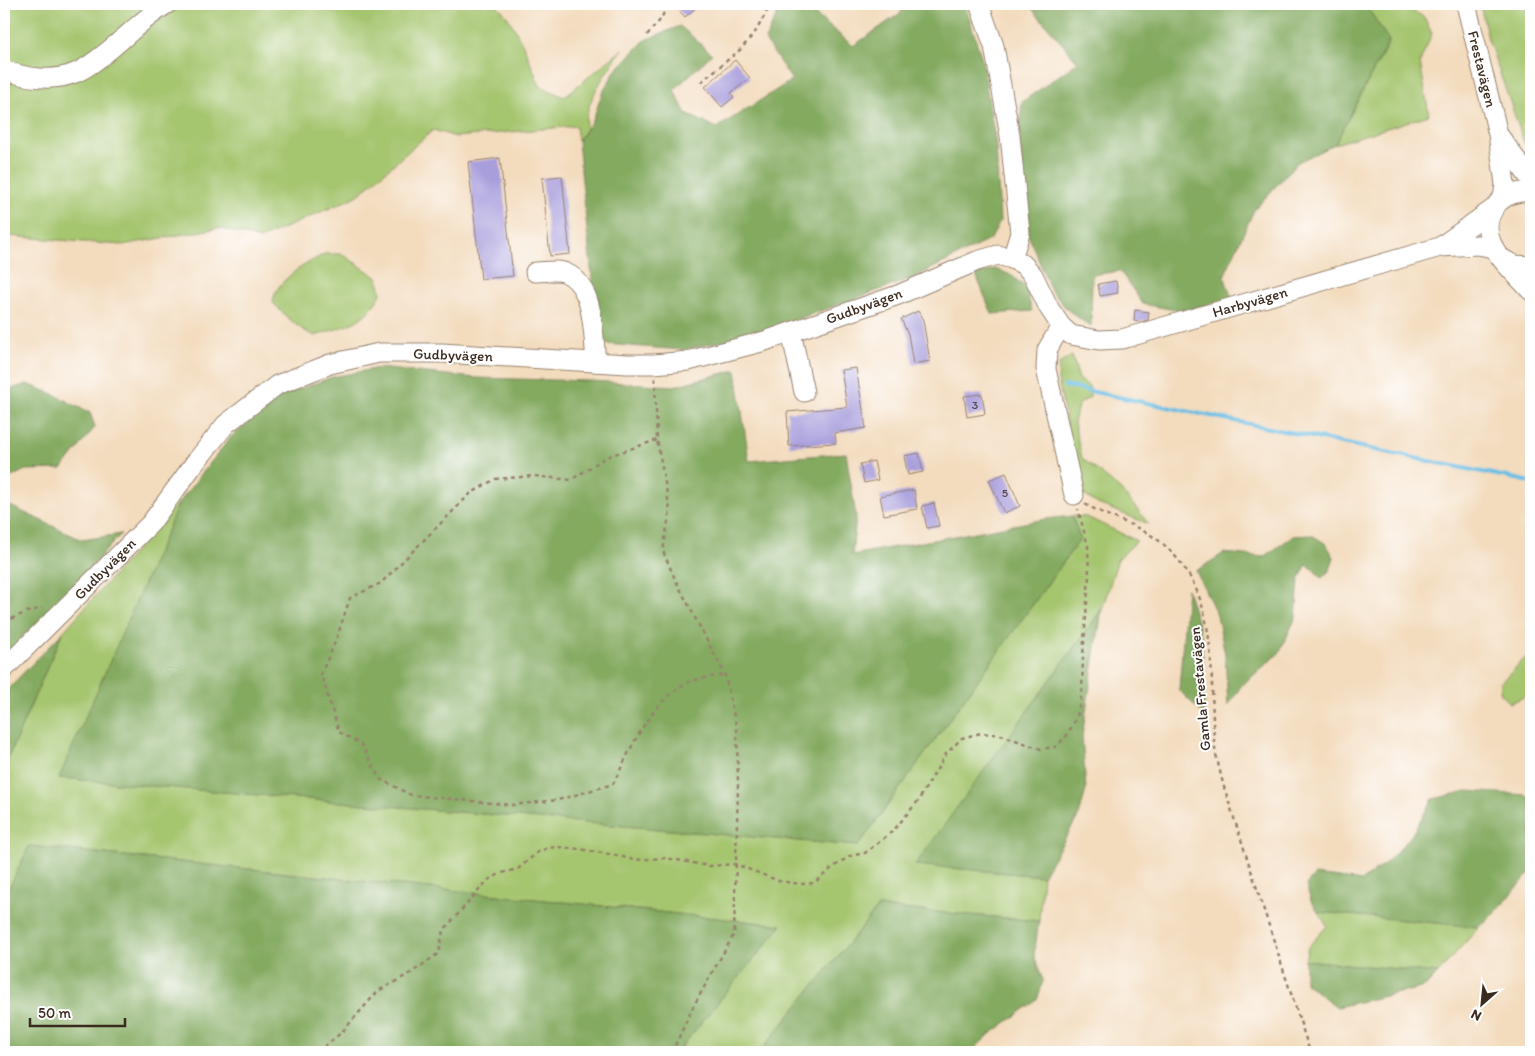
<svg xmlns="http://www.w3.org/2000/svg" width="1535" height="1056" font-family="Itim,sans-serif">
	<rect width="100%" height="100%" fill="#fff"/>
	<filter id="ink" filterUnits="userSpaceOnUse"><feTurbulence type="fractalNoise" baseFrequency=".02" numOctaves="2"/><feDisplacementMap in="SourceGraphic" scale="10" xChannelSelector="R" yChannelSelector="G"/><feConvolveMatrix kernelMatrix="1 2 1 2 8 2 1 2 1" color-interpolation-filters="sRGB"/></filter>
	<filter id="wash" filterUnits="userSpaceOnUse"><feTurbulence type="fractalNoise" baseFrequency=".0096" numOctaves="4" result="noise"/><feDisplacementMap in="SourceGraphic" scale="20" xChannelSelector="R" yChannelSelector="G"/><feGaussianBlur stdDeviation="1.12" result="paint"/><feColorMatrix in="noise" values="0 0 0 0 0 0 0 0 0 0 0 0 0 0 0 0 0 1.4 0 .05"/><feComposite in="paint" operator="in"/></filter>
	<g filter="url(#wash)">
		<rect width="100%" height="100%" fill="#f3dbbd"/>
		<g fill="#a5c56e" stroke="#707846">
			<path d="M4,4H158L69,70L40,72L4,62Z"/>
			<path d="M183,4H495C515,18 530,63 540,86L564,97L623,49C608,70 583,102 586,129L578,141L576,126L456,137L433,130L357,196L260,239L219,228L122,245L8,236L4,234V77L65,83Z"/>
			<path d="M1365,4H1399L1424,17L1432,34L1420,62L1429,115L1335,144L1389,41Z"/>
			<path d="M1480,4H1531V152L1524,142L1488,39Z"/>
			<path d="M325,254H342L378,278L381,294C363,325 347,325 315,336C298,329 286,316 273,303C274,280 307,263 325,254Z"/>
			<path d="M1072,356L1079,379L1089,386L1090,397L1078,405L1074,423L1082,458L1120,489L1149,524L1098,504L1085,496L1078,484L1058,380L1059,364Z"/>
			<path d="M180,501L60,778L858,846L1080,539L1072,516L1087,517L1137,541L1118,559L1102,609L916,865L1043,876L1039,921L878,907L760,1052H677L782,925L29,846L4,899V767L62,633Z"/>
			<path d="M1531,652V692L1522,698L1510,703L1500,693L1501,682Z"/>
			<path d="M1318,912L1479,927L1438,973L1305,960L1308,947L1327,926Z"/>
		</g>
		<g fill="#84aa61" stroke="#606a40">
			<path d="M782,4H803L853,46L902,12L899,4H965L982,60L996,146L1000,221L991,239L913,278L756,334L683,350L605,344L594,297L578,141L593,119L602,94L615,71L645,40L680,26L712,54L674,90L686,114L717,128L792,80L765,40Z"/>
			<path d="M1028,4H1365L1389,41L1335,144L1298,162L1254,210L1224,276L1232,299L1181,311L1143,304L1120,271L1092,275L1091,327L1068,310L1051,291L1028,234L1019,132L1022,102L1078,62Z"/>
			<path d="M995,269L1011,275L1026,288L1032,311L992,314L976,275Z"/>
			<path d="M379,368L476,378L591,381L674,386L736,370L749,461L846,453L856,517L852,555L1046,519L1072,516L1080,539L858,846L59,778L180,501L231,437L281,396L332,377Z"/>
			<path d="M27,384L53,394L90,413L95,427L62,469L25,470L4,481V391Z"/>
			<path d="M4,503L82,540L121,534L67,593L4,655Z"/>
			<path d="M1312,535L1326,544L1334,557L1330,570L1322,578L1307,564L1299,579L1296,617L1279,653L1241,686L1228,706L1225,654L1217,615L1196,571L1224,553L1264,557L1293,536Z"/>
			<path d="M1187,589L1201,634L1204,669V715L1179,690Z"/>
			<path d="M1102,609L1082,736L1086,790L1079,815L1043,876L915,865Z"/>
			<path d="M62,633L4,767V693Z"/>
			<path d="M1467,791L1527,795L1531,799V871L1500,908L1479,927L1318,912L1311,901L1306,885L1315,875L1362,881L1388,861L1411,836L1433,799Z"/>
			<path d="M29,846L782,925L677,1052H4V899Z"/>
			<path d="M878,907L1039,921L1034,955L1043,981L1037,1000L989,1035L971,1052H760Z"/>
			<path d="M1305,960L1438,973L1425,987L1337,1007L1305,983Z"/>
		</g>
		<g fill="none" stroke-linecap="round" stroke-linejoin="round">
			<path stroke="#69bee5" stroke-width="4" d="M1065,386L1531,482"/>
		</g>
		<g id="blocks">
			<g fill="#a89edc">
				<path d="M672,4H700L685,17Z"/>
				<path d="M735,60L750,78L731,93L734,97L722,107L705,87Z"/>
				<path d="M500,158L513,276L481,279L468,162Z"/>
				<path d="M562,176L570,254L550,256L542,178Z"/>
				<path d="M1116,281L1118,293L1100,296L1098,284Z"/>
				<path d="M1135,310L1149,312L1148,320L1140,322L1134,321Z"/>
				<path d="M918,311L923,320L930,361L913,364L908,334L901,319Z"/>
				<path d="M856,368L866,428L835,433L836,443L789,446L787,412L847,407L841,370Z"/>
				<path d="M982,394L985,414L967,417L964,396Z"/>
				<path d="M919,453L923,472L908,475L904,456Z"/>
				<path d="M874,461L878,480L864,483L860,464Z"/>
				<path d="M1006,473L1020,506L1004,513L989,480Z"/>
				<path d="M914,490L917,509L884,515L880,496Z"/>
				<path d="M934,503L939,526L927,528L922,506Z"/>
			</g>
		</g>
	</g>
	<g filter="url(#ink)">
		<use href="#blocks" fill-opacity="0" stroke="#97826e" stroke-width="1"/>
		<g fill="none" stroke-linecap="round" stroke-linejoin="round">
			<defs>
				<g id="minor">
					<path d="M979,4L994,46L1010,136L1020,233L1012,259"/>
					<path d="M1466,4L1498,134L1505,184L1503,199"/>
					<path d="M4,70C26,78 53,82 75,73C94,66 125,36 142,22C150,16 158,9 167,4"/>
					<path d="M1500,137L1531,180"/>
					<path d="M1531,192C1520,191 1507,194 1499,202C1468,236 1509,266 1531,291"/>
					<path d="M1440,247L1493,209"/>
					<path d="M1503,259L1514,265L1531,266"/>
					<path d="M535,272C543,272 559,269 566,273C595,286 593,334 596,362"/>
					<path d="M1061,326L1047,350L1046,369L1074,495"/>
					<path d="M791,332L804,392"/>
					<path d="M4,669L151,523L194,464L226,424L277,385L330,364L379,353H442L627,364H654L688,361L765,341L898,295L977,261L998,255L1012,259L1024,265L1033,275L1049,308L1061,326L1071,335L1099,340L1122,339L1440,247L1478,245L1493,248"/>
				</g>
			</defs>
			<use href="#minor" stroke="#97826e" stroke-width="21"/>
			<g stroke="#97826e" stroke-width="2.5" stroke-dasharray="4 4" stroke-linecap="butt">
				<path d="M647,35L661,19L668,4"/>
				<path d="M701,82L741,49L756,31L771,4"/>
				<path d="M655,378L657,440L670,510L663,551L675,579L725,675L737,730L738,785L734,934L694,1005L672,1052"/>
				<path d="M657,440L606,457L571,480L534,476L495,479L470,494L381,583L350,598L336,640L321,674L339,732L361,744L380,779L411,795L512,805L558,800L613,784C632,747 649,703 687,683C697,678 713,677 725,675"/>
				<path d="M1085,504C1109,518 1141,525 1163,544C1221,595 1209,670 1214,739C1215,754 1220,770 1223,784L1310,1052"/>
				<path d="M4,622L27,612L42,608"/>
				<path d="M318,1052L342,1032L378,991L411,973L439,953L443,931L488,880L502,873L518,869L538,852L548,848L558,847L579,849L615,855L634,860L666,858L709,866L735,864L779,881L801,884L814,883L832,868L850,856L865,853L893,831L918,801L946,754L962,738L981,733L1001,735L1041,749L1055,747L1066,737L1077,717L1082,692L1083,655L1089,576L1088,546L1078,509"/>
			</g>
			<use href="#minor" stroke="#fff" stroke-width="19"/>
		</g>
	</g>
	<g text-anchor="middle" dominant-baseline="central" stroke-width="4" stroke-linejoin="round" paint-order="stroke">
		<g font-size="12" fill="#56474e">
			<text x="975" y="405">3</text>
			<text x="1005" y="493">5</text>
		</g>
		<g font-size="15" fill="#3b2a1e" stroke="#fff">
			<text transform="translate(1482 69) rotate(76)">Frestavägen</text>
			<text transform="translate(1250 302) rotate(-16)">Harbyvägen</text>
			<text transform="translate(864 306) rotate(-20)">Gudbyvägen</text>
			<text transform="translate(453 355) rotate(2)">Gudbyvägen</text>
			<text transform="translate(105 569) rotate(-45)">Gudbyvägen</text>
			<text transform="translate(1200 689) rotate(-95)">Gamla Frestavägen</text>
		</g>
	</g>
	<rect width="1535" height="1056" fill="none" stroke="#fff" stroke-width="20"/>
	<g transform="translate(1482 1004) rotate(207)" stroke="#ffffff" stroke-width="4" paint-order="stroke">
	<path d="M0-4L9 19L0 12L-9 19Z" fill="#3b2a1e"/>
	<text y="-8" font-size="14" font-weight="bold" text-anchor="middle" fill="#3b2a1e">N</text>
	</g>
	<path d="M30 1018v8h95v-8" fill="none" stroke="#3b2a1e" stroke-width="2.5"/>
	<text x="38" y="1018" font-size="15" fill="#3b2a1e" stroke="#ffffff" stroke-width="4" paint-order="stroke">50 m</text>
</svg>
